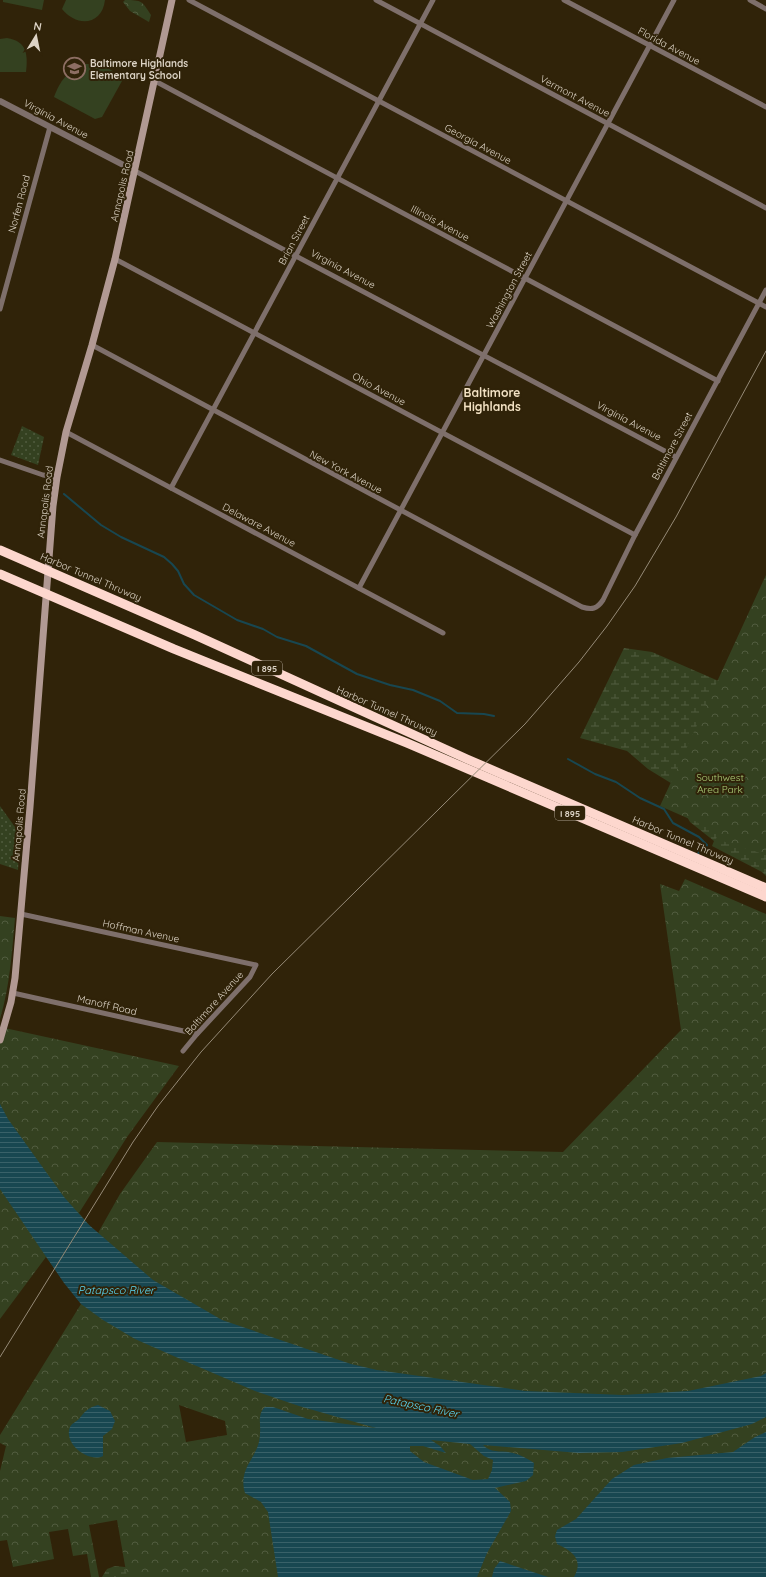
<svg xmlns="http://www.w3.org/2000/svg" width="766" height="1577" font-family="Quicksand,sans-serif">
	<defs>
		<pattern id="grass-dots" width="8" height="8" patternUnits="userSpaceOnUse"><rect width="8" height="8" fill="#344120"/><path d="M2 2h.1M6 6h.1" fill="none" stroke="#515c3f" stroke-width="1.8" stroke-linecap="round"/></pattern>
		<pattern id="wetland-marsh" width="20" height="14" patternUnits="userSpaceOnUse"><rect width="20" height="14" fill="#344120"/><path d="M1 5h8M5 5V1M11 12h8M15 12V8" fill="none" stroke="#515c3f"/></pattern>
		<pattern id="park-crowns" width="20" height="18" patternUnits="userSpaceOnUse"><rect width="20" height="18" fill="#344120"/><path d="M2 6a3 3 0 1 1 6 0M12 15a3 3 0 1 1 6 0" fill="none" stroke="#515c3f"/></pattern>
		<pattern id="water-rules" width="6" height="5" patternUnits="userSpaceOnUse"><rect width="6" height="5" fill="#184751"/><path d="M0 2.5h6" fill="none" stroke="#396169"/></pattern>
	</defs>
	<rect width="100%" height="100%" fill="#302309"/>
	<g fill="url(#grass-dots)">
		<path d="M22,426L44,437L38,465L11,455Z"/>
		<path d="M0,806L20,834L18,870L0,864Z"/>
	</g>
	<g fill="url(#wetland-marsh)">
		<path d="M766,646V876L762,872L712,846L714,841L690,822L683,810L674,785L648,769L627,751L580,738L624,648L652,652L737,689Z"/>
		<path d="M115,1566L135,1568L156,1577H102L107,1569Z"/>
	</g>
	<g fill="url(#park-crowns)" fill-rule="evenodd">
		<path d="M125,0C142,0 142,1 151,15L149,22L130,11L123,2Z"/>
		<path d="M766,575V855L716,839L719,832L660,806Z"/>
		<path d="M685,879L766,914V1577H127L117,1520L89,1525L99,1577H91L87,1554L73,1556L68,1529L49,1532L54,1559L13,1567L7,1540L0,1541V1471L6,1446L0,1443V1435L81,1304L46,1257L0,1319V1027L179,1066L127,1137L79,1213L89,1225L98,1233L120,1194L157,1142L563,1152L681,1030L660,884L679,891ZM179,1405L225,1421L227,1435L186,1442Z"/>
		<path d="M0,916L15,918C12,952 10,986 0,1019Z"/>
	</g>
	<g fill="#344120">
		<path d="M3,0H44L42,10L3,2Z"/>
		<path d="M66,0H105C102,26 76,27 62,9Z"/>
		<path d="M7,38C27,41 28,55 26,72H0V39Z"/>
		<path d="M85,64C101,64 112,67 122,81L102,117L95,119L54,97C60,81 67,71 85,64Z"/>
	</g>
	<g fill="url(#water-rules)" fill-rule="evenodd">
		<path d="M0,1104L8,1119L64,1197L89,1225L153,1280L222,1320L351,1364L377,1370L525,1391L623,1395L688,1391L761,1376L766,1373V1417L752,1424L682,1443L622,1452L579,1453L483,1445C491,1454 502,1450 513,1453C521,1455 528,1459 534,1463L533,1475L526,1481L495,1488L510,1502L511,1511L487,1553L477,1577H278L268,1512L261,1502L245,1493C237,1466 260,1458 260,1433C261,1423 257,1415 265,1407H273L308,1419L376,1428L299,1406L255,1391L185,1361L135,1339L103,1320L81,1304L64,1283L0,1189ZM431,1440L470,1444L484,1456L493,1460L492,1470L488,1479L473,1480L424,1462L410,1451V1446H423L446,1453L440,1446Z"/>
		<path d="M98,1405L110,1411L115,1421L112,1429L103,1436V1456C89,1463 63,1444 70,1427C72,1423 76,1422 79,1419C84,1412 89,1407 98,1405Z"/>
		<path d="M766,1432V1577H574C584,1559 572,1551 557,1544L555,1536L557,1530L576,1519L612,1479L634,1465L667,1458L733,1452L755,1437Z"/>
		<path d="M500,1561L548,1577H492L494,1569Z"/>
	</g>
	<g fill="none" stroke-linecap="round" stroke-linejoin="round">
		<g stroke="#184751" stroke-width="2">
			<path d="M64,494L101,525L121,537L164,557L172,564L178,571L184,584L194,595L237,620L263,629L277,637L306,646L357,674L390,685L413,690L440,701L457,713L484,714L494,716"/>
			<path d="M568,759L595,774L616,782L640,798L664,809L673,823L699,837L707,845L706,847C702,848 698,851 698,855"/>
		</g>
		<g stroke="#7e6f6b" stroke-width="5">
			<path d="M189,0L766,307"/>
			<path d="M376,0L766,208"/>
			<path d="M564,0L766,107"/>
			<path d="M750,0L766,9"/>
			<path d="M155,81L718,381"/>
			<path d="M135,171L676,457"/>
			<path d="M115,259L635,535"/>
			<path d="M0,309L50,127"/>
			<path d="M92,345L582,607C592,610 597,609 603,600L635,535L766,290"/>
			<path d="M66,432L443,633"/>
			<path d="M0,460L43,475L57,477"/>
			<path d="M171,488L433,0"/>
			<path d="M359,588L674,0"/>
			<path d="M21,914L256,965L250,977L197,1034L183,1051"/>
			<path d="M13,993L197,1034"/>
		</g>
		<path stroke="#7e6f6b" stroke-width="6" d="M0,101L135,171"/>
		<path stroke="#b19993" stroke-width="7" d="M0,1040L11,1002L15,978L30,807L53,506L57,477L66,432L92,345L115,259L172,0"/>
		<g stroke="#fdd7ce" stroke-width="9">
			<path d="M0,550L195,635L467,759L766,888"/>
			<path d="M0,574L174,649L407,743L766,897"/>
		</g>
		<path stroke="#958a77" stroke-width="1" d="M0,1357L133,1142L158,1106L201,1052L272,974L525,724L579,662L607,626L635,586L676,517L766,351"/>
	</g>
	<defs>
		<symbol id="school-ring" viewBox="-11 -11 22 22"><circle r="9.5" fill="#302309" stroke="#8d6e63" stroke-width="1.5"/><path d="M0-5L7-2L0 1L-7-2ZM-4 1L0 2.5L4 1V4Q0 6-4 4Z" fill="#8d6e63"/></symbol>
	</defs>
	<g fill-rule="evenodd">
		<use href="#school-ring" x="62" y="56" width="25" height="25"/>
	</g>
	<g text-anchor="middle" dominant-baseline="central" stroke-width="4" stroke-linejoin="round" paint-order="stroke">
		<g fill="#302309" stroke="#a89e8d" stroke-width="1">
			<rect x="252" y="661" width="30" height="14" rx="3"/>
			<rect x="555" y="806" width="30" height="14" rx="3"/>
		</g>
		<g font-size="9" font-weight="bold" fill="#dcd3c5">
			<text x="267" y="668">I 895</text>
			<text x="570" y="813">I 895</text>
		</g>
		<g font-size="10" fill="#dcd3c5" stroke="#302309">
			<text transform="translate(669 46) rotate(28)">Florida Avenue</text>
			<text transform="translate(575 96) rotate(28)">Vermont Avenue</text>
			<text transform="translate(56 119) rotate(28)">Virginia Avenue</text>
			<text transform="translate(478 144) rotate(28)">Georgia Avenue</text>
			<text transform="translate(122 186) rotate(-77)">Annapolis Road</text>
			<text transform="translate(19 204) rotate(-75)">Norfen Road</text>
			<text transform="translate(440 223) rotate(28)">Illinois Avenue</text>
			<text transform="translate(294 240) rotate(-62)">Brian Street</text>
			<text transform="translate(343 269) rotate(28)">Virginia Avenue</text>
			<text transform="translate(509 290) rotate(-62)">Washington Street</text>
			<text transform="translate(379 389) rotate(28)">Ohio Avenue</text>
			<text transform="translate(629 421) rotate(28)">Virginia Avenue</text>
			<text transform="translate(672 446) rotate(-62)">Baltimore Street</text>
			<text transform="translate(346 472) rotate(28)">New York Avenue</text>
			<text transform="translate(45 502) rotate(-83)">Annapolis Road</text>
			<text transform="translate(259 525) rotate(28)">Delaware Avenue</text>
			<text transform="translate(91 577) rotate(23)">Harbor Tunnel Thruway</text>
			<text transform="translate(387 711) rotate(24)">Harbor Tunnel Thruway</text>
			<text transform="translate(19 825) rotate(-85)">Annapolis Road</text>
			<text transform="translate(683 840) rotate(23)">Harbor Tunnel Thruway</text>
			<text transform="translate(141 931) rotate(12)">Hoffman Avenue</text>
			<text transform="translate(214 1003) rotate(-48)">Baltimore Avenue</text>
			<text transform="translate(107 1005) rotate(13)">Manoff Road</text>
		</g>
		<g font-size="10" font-weight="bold" fill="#dcd3c5" stroke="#302309" text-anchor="start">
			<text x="90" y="63">Baltimore Highlands<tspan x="90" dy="12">Elementary School</tspan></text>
		</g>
		<g font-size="10" fill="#aed07a" stroke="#302309">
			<text x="720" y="777">Southwest<tspan x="720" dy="12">Area Park</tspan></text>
		</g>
		<g font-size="11" font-style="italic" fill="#5bdaf7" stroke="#302309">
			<text x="116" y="1290">Patapsco River</text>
			<text transform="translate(421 1406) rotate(12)">Patapsco River</text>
		</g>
		<g font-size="12" font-weight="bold" fill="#f3e2c4" stroke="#302309">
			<text x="492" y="392">Baltimore<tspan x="492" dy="14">Highlands</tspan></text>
		</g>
	</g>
	<g transform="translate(36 36) rotate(10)" stroke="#302309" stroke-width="3" paint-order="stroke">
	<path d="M0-3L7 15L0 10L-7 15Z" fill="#dcd3c5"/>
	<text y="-6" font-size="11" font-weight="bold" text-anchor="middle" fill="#dcd3c5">N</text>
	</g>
</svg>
